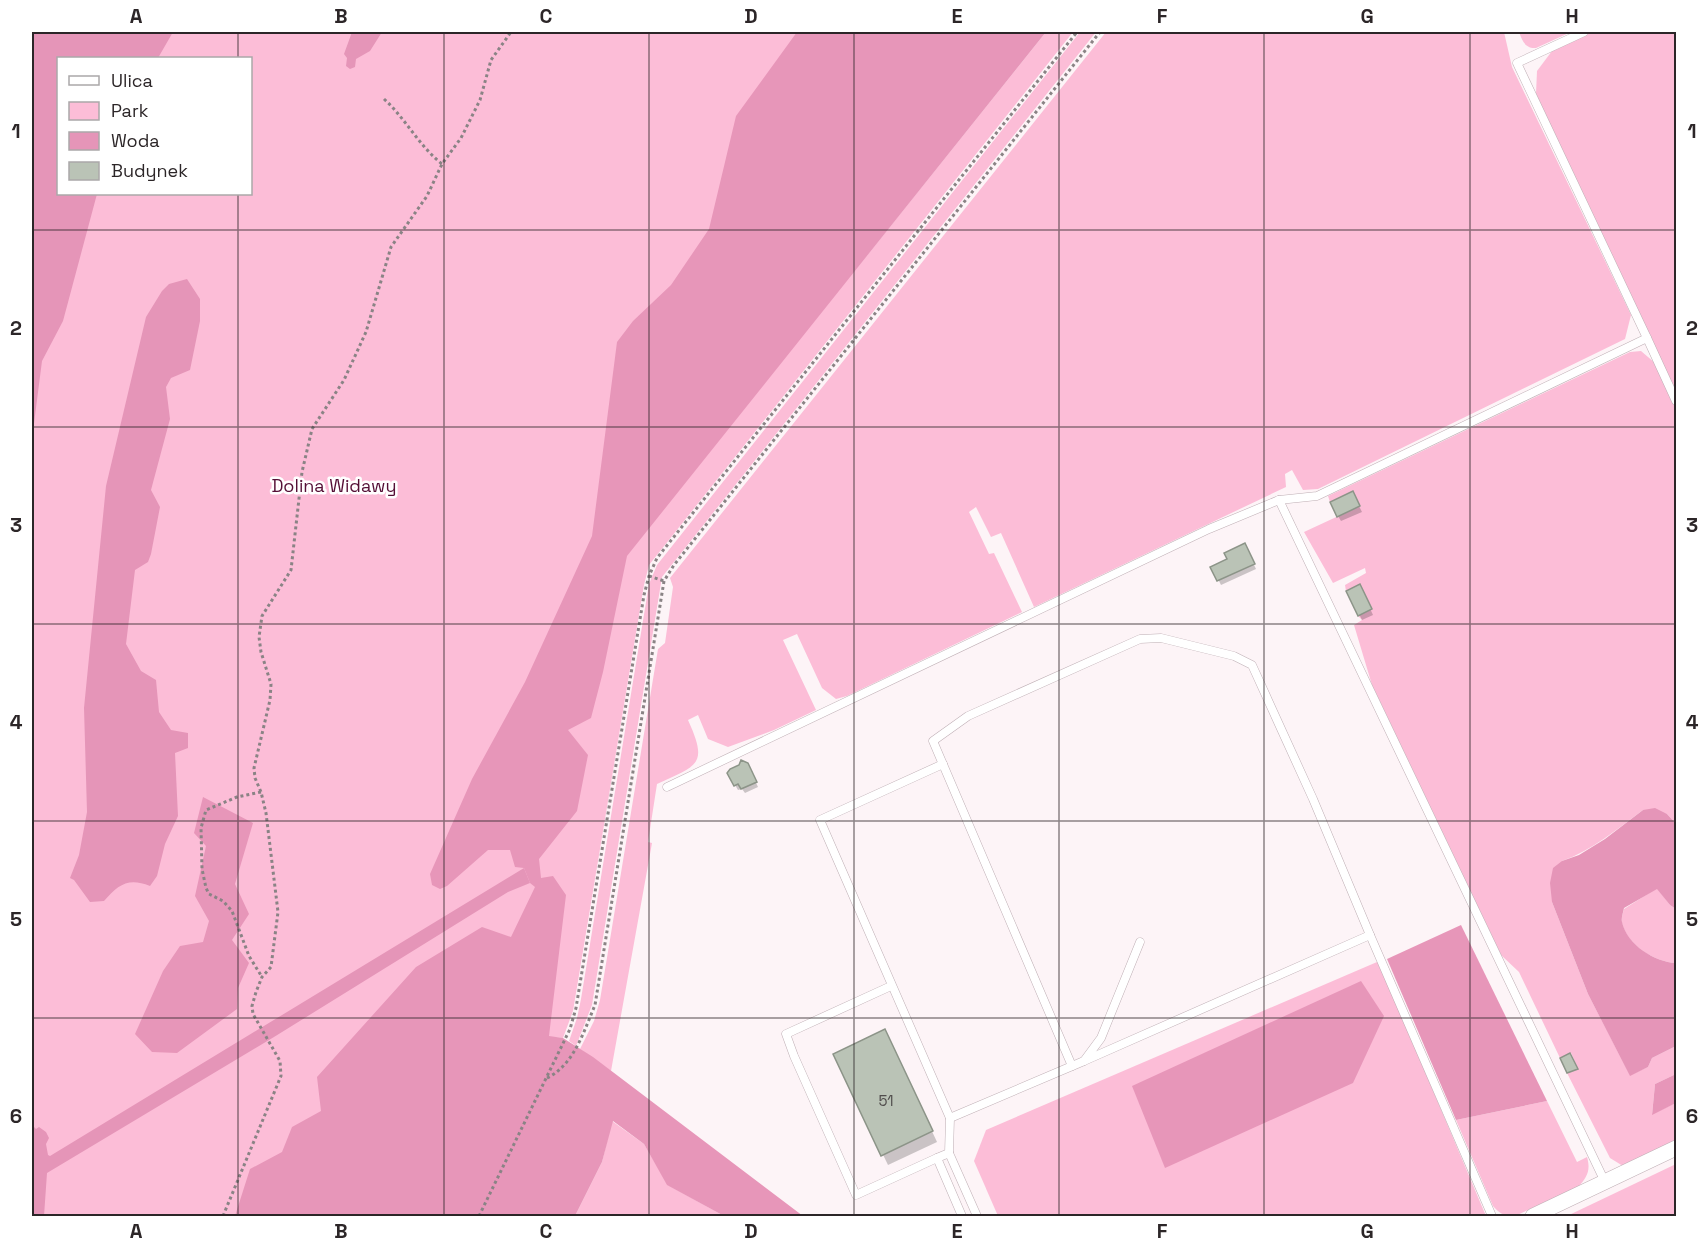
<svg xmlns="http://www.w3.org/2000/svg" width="1708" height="1248" font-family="'Space Grotesk',sans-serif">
	<rect width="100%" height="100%" fill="#fdf4f7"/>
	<g fill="#fcbdd7" fill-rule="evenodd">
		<path d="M32,32H1043L849,278L1046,32H1073L649,565L644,585L573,1011L563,1038L550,1037L483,1216H32ZM58,58H250V194H58Z"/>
		<path d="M1080,32H1096L662,577L592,1005L576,1046L569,1041L577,1018L581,999L649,584L657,565Z"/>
		<path d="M1106,32H1504L1512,67L1631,315L1625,339L1318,489L1303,490L1292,470L1285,474L1286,487L1034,607L1001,533L991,537L976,507L969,512L989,554L994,553L1022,612L847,696L836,699L822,688L797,634L783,640L816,710L774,730L728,747L708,739L698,715L688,720C709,766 697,765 657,784L648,842L652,843L611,1071L580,1049L594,1021L600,1000L658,649L665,643L673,587L670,578Z"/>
		<path d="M1519,32H1571L1536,48C1525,49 1522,40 1519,32Z"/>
		<path d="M1592,32H1676V391L1536,94L1537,71L1552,51Z"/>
		<path d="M1641,351L1655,363L1676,409V786L1675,797L1676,824L1667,814L1643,810C1617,829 1593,850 1562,861L1552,902L1588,994L1630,1075L1648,1067L1652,1058L1676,1046V1074L1655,1084L1652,1114L1676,1103V1140L1623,1166L1610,1158L1567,1073L1578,1069L1571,1053L1560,1058L1519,972L1501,955L1372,685L1354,625L1362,620L1358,616L1372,609L1346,591L1345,585L1366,573L1365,568L1333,583L1304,532L1360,506L1353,491L1330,502L1328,496L1630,352Z"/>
		<path d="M1657,888L1670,905L1676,909V963C1655,962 1627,945 1622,923C1621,918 1623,913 1624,909Z"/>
		<path d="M1377,962L1380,965L1486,1216H998L974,1161L986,1130Z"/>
		<path d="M1547,1101L1577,1162L1587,1157C1591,1170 1587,1178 1578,1187L1515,1216C1505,1217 1499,1213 1493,1206L1456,1120Z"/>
		<path d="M612,1121L644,1144L668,1185L724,1216H575L602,1162Z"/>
		<path d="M1676,1164V1216H1567Z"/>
	</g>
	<g fill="#e796b9">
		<path d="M797,32H1046L627,556L603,672L591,718L568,730L588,755L577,811L539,859L541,878L553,876L566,895L549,1036L563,1038L593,1057L803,1216H724L667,1185L644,1144L613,1121L602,1162L575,1216H235L250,1169L282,1152L292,1127L321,1111L317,1077L416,967L482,927L511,937L535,887L530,883L524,868L515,867L510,850H488L447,886L440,889L432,885L430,874L472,779L525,682L592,536L617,342L633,321L671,285L709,229L736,116Z"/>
		<path d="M203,797L253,823L235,884L249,914L232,940L249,963L238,988L237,1009L177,1053L152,1052L135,1034L163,971L180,946L203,942L209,921L195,896L206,846L194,833Z"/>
		<path d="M1461,925L1547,1101L1456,1120L1387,959Z"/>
		<path d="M1361,981L1384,1016L1353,1083L1165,1168L1132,1086Z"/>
		<path d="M1676,1074V1103L1652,1115L1655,1084Z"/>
	</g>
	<g fill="#e595b8">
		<path d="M32,32H173L158,58H58V194H97L63,321L42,361L32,439Z"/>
		<path d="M352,32H382L370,51L356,59L355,67L350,69L346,66L347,58L344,54Z"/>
		<path d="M187,279L200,299V321L190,370L171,378L166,387L170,419L151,490L160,507L151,554L148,562L135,570L126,644L141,671L156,680L159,712L171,730L188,733V748L175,753L178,816L165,844L157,876L150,886C128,877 118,885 104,901L90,902L74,880L70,878L79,855L87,812L84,708L106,486L146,317L162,291L169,284Z"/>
		<path d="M1655,808L1667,814L1676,824V909L1670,905L1657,889L1624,908C1623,913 1621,918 1622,922C1627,945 1655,962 1676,963V1046L1652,1058L1648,1067L1630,1076L1588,994L1552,902L1550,883L1553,868L1562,861L1579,855L1605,839L1643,810Z"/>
		<path d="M524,868L530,883L508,892L274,1037L47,1173L44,1216H32V1125L36,1129L39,1127L46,1132L49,1138L46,1144L48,1155L50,1156Z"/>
	</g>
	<g fill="#0003">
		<path d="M1355,498L1362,512L1341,521L1338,516Z"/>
		<path d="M1247,550L1256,569L1221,585L1212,567Z"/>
		<path d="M1362,591L1373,615L1362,620L1348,592Z"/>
		<path d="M750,770L758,787L745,793L742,789L738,790L735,785Z"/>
		<path d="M890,1041L937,1142L888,1165L835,1055Z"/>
	</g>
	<g fill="#bac3b6" stroke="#8c9488" stroke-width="1.5">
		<path d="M1353,491L1360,506L1337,517L1330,502Z"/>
		<path d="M1245,543L1255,564L1217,581L1210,567L1227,559L1224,553Z"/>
		<path d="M1360,584L1372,609L1358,616L1346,591Z"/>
		<path d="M741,760L748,763L757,782L741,789L738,784L734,786L727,773L730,769L739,765Z"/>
		<path d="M885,1029L933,1131L881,1156L833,1054Z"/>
		<path d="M1570,1053L1578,1069L1567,1073L1560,1058Z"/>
	</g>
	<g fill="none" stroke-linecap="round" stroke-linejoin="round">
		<defs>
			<g id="service">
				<path d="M1584,32L1517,63L1647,338"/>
				<path d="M1279,500L1317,496L1647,338L1676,401"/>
				<path d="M667,787L1209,529L1279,500L1605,1182"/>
				<path d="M891,986L786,1034L794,1056L856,1195L937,1158L962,1216"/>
				<path d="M1084,1061L1370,935L1492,1216"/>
				<path d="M1072,1066L933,741L968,716L1140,639L1161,638L1234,656L1252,665L1313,799L1370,935"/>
				<path d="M950,1118L1084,1061L1101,1038L1140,942"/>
				<path d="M949,1153L977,1216"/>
				<path d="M937,1158L949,1153L950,1118L820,820L943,764"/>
			</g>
			<path id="minor" d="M1533,1216L1676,1148"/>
		</defs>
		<use href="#service" stroke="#bfafb5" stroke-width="9"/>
		<use href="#minor" stroke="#bfafb5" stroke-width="16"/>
		<g stroke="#8a8385" stroke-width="3" stroke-dasharray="3 3" stroke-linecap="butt">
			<path d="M384,99C406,119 419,146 442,164"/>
			<path d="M649,576L664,581"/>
			<path d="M261,792L237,797L206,810L201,828L202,869L206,888L209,894L223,901L232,911L249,956L262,977"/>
			<path d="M547,1078C574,1065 584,1031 595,1005L664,581L674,565L1100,32"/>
			<path d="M223,1216L281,1076L280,1061L253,1014L252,1006L256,992L262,977L271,967L278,912L266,813L261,792L255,778L254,768L270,700L271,684L261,652L259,637L262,616L291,570L302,472L312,429L344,380L366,332L391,247L427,196L442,164L461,138L480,100L491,60L511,32"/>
			<path d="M479,1216L570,1029L576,1008L644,595L649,576L657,558L1077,32"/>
		</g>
		<use href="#service" stroke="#fff" stroke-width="8"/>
		<use href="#minor" stroke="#fff" stroke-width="15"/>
	</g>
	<path fill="none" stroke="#2c2628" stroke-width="1.5" stroke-opacity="0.55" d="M238,32V58M444,32V1216M649,32V1216M854,32V1216M1059,32V1216M1264,32V1216M1470,32V1216M238,194V1216M32,230H1676M32,427H1676M32,624H1676M32,821H1676M32,1018H1676"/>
	<g text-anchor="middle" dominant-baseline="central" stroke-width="5" stroke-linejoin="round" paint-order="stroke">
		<g font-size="15" fill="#504d4c">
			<text x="886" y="1100">51</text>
		</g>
		<g font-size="18" fill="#550f36" stroke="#fff">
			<text x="334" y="485">Dolina Widawy</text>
		</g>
	</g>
	<rect width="1708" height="1248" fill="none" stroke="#ffffff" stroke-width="66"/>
	<rect x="57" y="57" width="195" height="138" fill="#ffffff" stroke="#aba8a9" stroke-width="1.5"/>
	<rect x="69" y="76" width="30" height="9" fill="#ffffff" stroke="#aba8a9" stroke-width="1.5"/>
	<text x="111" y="87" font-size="18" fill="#2c2628">Ulica</text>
	<rect x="69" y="102" width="30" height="18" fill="#fcbdd7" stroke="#aba8a9" stroke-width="1.5"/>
	<text x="111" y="117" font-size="18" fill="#2c2628">Park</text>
	<rect x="69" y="132" width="30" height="18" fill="#e595b8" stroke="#aba8a9" stroke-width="1.5"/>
	<text x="111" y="147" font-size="18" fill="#2c2628">Woda</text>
	<rect x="69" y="162" width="30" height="18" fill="#bac3b6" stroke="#aba8a9" stroke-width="1.5"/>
	<text x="111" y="177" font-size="18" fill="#2c2628">Budynek</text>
	<rect x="33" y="33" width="1642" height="1182" fill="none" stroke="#2c2628" stroke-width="2"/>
	<g font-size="20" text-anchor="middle" font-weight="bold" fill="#2c2628">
		<text x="136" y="23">A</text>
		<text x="341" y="23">B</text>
		<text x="546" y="23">C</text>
		<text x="751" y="23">D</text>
		<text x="957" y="23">E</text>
		<text x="1162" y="23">F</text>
		<text x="1367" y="23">G</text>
		<text x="1572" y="23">H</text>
		<text x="16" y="138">1</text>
		<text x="1692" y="138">1</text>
		<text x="16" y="335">2</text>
		<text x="1692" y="335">2</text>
		<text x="16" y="532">3</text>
		<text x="1692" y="532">3</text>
		<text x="16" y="729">4</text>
		<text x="1692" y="729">4</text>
		<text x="16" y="926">5</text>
		<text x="1692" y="926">5</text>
		<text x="16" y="1123">6</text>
		<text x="1692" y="1123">6</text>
		<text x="136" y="1238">A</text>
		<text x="341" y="1238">B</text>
		<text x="546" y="1238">C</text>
		<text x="751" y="1238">D</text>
		<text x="957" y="1238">E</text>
		<text x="1162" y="1238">F</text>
		<text x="1367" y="1238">G</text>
		<text x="1572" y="1238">H</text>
	</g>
</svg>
